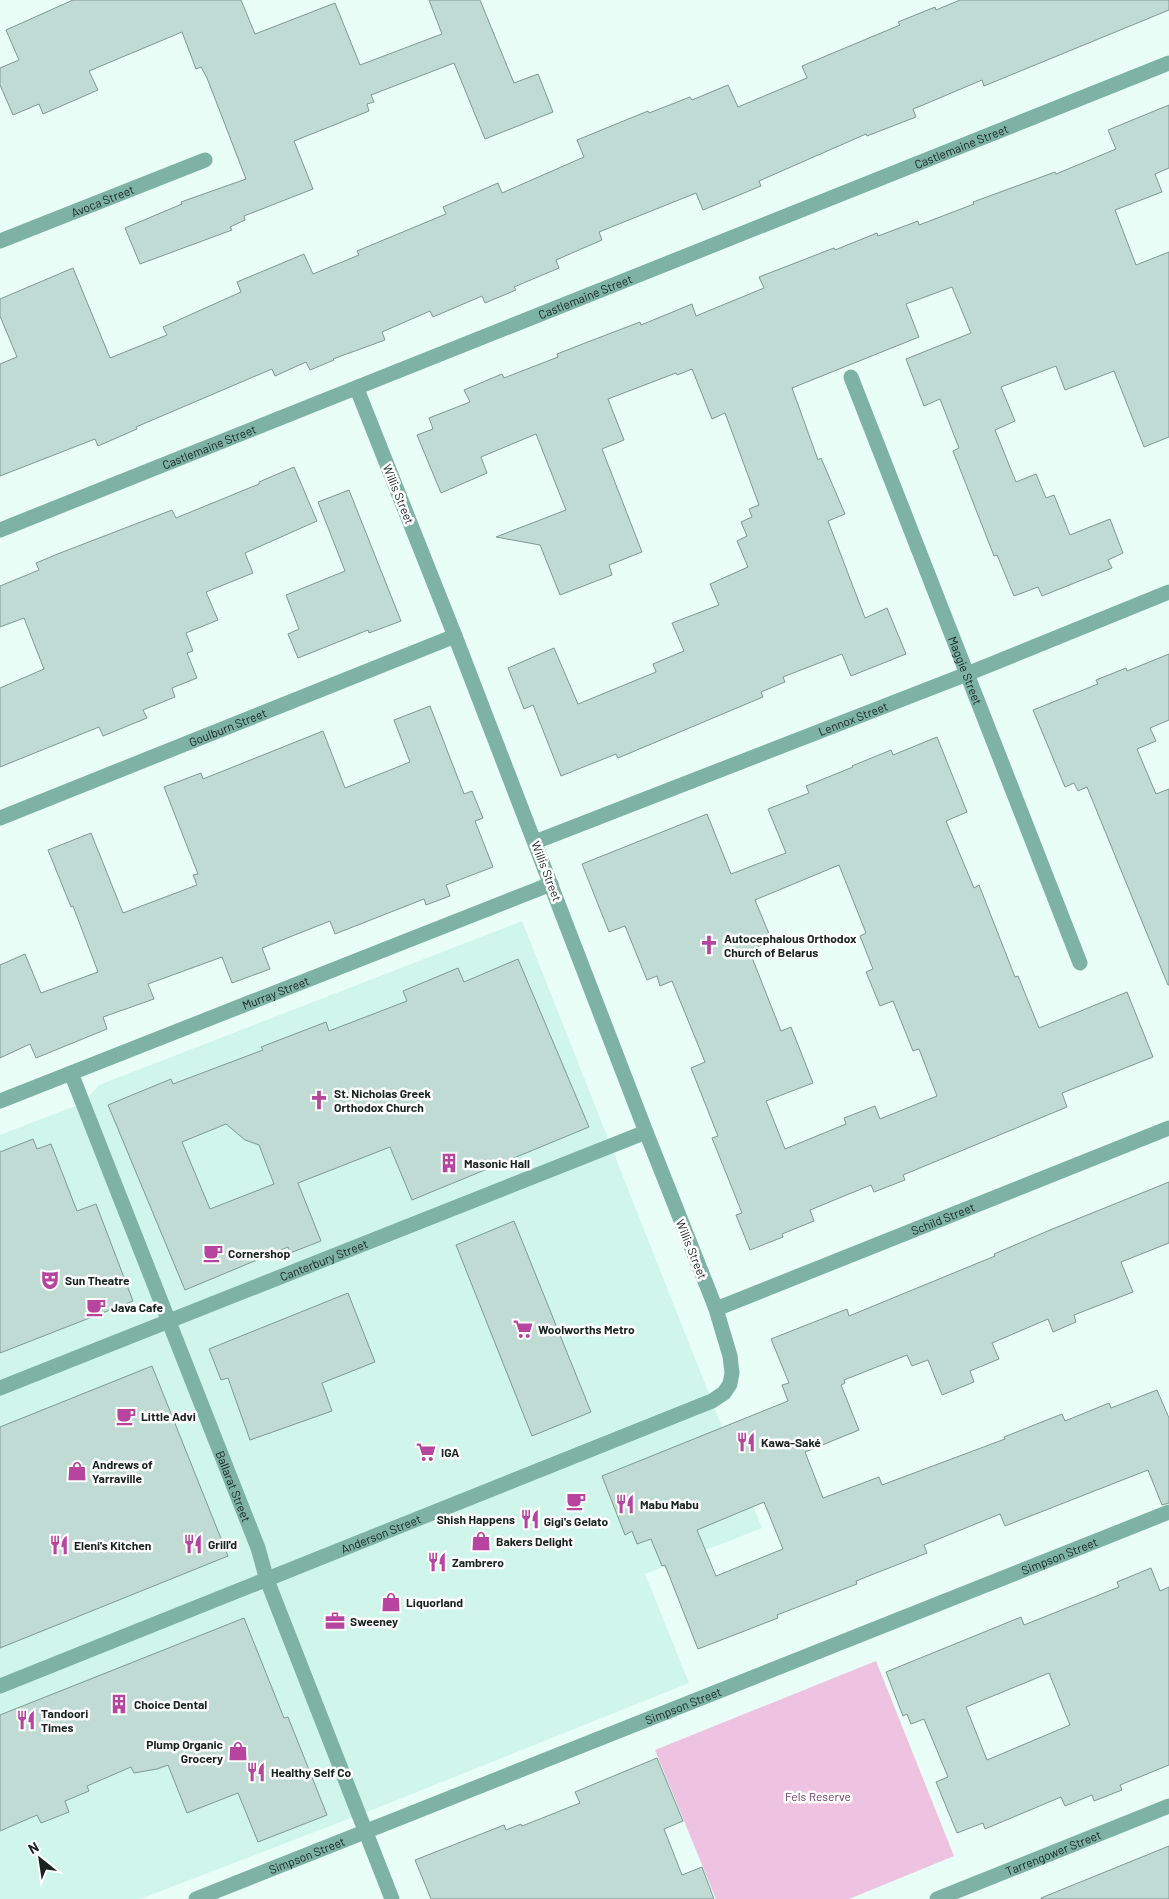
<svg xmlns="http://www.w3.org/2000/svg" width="1169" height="1899" font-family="Barlow,sans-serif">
	<rect width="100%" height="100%" fill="#e8fef7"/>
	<path fill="#d0f5ea" d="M522,921L762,1528L645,1574L689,1683L382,1806L140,1899H0V1135L83,1103L99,1085Z"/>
	<path fill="#edc3e1" d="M876,1661L954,1856L849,1899H716L655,1750Z"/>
	<g fill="#bfdbd3" stroke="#7f9991" fill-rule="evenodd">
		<path d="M73,0H241L255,34L335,3L360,65L442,34L429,0H480L514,83L538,74L553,112L485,139L454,63L371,95L374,102L367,104L369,111L294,141L313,189L244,216L245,220L230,227L232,230L140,264L125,228L182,204L181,202L246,179L207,78L201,67L196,69L182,32L89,71L98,90L43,114L39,104L13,115L0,85V68L19,60L6,30Z"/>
		<path d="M960,0H1169V10L984,86L982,80L923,105L913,109L916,117L867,136L866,134L759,181L761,186L703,210L696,193L599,232L602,240L556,260L559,268L514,287L516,290L485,303L482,296L433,317L430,311L382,332L385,340L333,359L334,360L310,370L306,362L275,376L272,369L136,427L137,429L98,446L95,439L0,476V364L17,357L0,316V299L73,268L110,358L167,335L163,327L241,292L237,282L304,254L313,274L359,255L357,251L446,214L443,207L498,183L502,193L584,157L577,140L648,111L649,113L690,97L692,100L728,85L738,107L807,78L802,66L900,25L898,22L935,7L936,10Z"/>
		<path d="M1169,105V168L1155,174L1162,192L1115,210L1136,265L1169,252V437L1144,447L1114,371L1065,390L1056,366L1001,387L1015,421L995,430L1016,482L1036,474L1046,498L1054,495L1070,535L1110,519L1123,553L1108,560L1112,568L1042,596L1038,587L1014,596L997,555L994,556L953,451L959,448L940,399L924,406L906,359L971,333L952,287L906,304L919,337L792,388L818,460L821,458L845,514L828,521L865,618L887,608L906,654L851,676L842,654L783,677L785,682L761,692L763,697L618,758L616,754L561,776L533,705L524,709L508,668L554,648L578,704L656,672L653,664L684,651L672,623L719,605L710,584L748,567L737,541L747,536L741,522L752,517L749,509L759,505L725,413L712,419L692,369L677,375L676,373L608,399L624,440L602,449L642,552L609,565L612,575L560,595L540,545L496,537L566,510L536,434L481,457L487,473L441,493L417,435L433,429L429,418L470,402L464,390L502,374L504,378L558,357L557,354L585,343L640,322L641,325L692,304L696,316L764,288L759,277L834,248L835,250L877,233L878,236L918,221L919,225L974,204L973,202L1055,172L1056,174L1116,149L1108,130Z"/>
		<path d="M294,467L317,521L245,553L253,573L206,592L218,620L186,633L193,651L187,653L197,678L172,688L175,697L143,710L147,718L103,736L99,727L0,767V688L44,669L24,618L0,627V586L39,570L36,563L60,553L172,510L176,518L259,484V482Z"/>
		<path d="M349,490L401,621L369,633L368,630L298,658L288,634L299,629L286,595L345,571L318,502Z"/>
		<path d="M1169,654V720L1150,728L1156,741L1137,749L1156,794L1169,789V985H1168L1087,787L1078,791L1074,783L1065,787L1033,710L1098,684L1096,680L1126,668L1127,671Z"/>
		<path d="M430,706L464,794L472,791L483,818L475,821L493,867L446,885L450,896L426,905L424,899L335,934L330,921L262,948L270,969L232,983L222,957L148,984L154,999L103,1017L107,1029L36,1058L30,1044L0,1058V965L25,954L41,993L98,972L73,906L71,907L48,850L91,833L123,913L197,885L193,875L198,874L164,787L201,773L203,779L323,731L345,788L410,762L394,720Z"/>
		<path d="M937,737L967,812L946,821L974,888L979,885L1015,977L1018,976L1039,1028L1127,992L1153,1057L1062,1093L1067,1107L903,1175L905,1180L874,1192L871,1185L810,1210L814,1221L782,1234L783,1237L750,1250L736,1215L742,1213L712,1138L718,1136L691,1068L705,1062L672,981L660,986L657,976L647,980L625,926L609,932L582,864L707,814L731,874L786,853L768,809L809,793L806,786L853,767L852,766L891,750L893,755ZM839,865L866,933L860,936L873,969L866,972L880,1006L893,1001L913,1051L919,1049L937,1096L880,1119L875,1106L844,1118L846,1124L785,1149L766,1101L813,1083L791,1027L781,1031L749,950L772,941L755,900Z"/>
		<path d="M518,959L589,1127L412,1200L390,1147L298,1183L321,1241L290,1253L288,1247L185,1290L108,1105L171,1079L173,1084L263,1050L261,1047L326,1022L329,1031L407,1001L403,991L458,968L464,982ZM226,1124L245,1140L259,1145L274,1184L210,1209L182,1142Z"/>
		<path d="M33,1139L37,1149L51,1144L77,1211L96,1204L133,1301L0,1353V1152Z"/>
		<path d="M1169,1182V1243L1121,1262L1133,1292L1074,1315L1076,1322L1053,1332L1048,1319L992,1343L999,1359L970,1371L974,1382L942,1395L928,1360L912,1366L907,1355L844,1380L845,1383L841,1385L859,1430L805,1452L823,1498L879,1477L882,1485L1005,1439L1004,1437L1062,1414L1065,1421L1109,1403L1111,1408L1157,1390L1169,1418V1503L1162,1505L1148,1470L1005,1526L1000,1514L924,1545L927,1553L856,1581L857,1584L777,1615L778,1618L698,1649L665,1565L662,1566L651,1539L637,1544L632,1531L625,1535L602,1476L788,1401L782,1385L789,1383L771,1339L847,1309L849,1316L995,1256L994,1254L1050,1230ZM764,1502L783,1549L716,1576L697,1530Z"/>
		<path d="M514,1221L591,1412L532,1436L456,1245Z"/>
		<path d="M348,1293L375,1362L322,1383L332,1411L250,1440L228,1378L221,1380L209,1349Z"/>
		<path d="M152,1366L228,1556L0,1648V1427Z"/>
		<path d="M1151,1568L1160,1591L1169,1587V1765L1120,1785L1122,1790L1094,1801L1092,1795L1065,1806L1061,1797L985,1829L983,1823L957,1833L936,1782L948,1777L924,1719L911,1724L907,1714L903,1716L886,1672L1021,1617L1024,1625L1119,1587L1117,1582ZM1049,1673L1070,1725L987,1760L966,1707Z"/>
		<path d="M244,1618L284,1718L288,1717L327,1815L258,1842L238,1793L187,1813L168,1765L157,1769L134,1773L131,1767L87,1786L89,1791L65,1801L69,1812L41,1823L37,1815L0,1831V1715Z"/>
		<path d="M657,1758L683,1821L664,1829L682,1875L702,1867L714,1899H431L415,1860L504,1825L506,1830L521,1824L522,1826L580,1803L575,1792Z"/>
		<path d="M1169,1846V1899H1041V1898Z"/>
	</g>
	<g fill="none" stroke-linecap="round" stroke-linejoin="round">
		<g stroke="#7db2a4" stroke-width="15">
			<path id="s1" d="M0,241L205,160"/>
			<path id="s2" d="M851,377L1080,963"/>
			<path id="s3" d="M0,530L1169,63"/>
			<path id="s4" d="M0,818L455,636"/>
			<path id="s5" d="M535,842L967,674L1169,592"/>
			<path id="s6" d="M71,1073L258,1548L267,1580L392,1899"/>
			<path id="s7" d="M0,1101L551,884"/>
			<path id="s8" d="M716,1309L1169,1128"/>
			<path id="s9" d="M0,1388L646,1132"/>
			<path id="s10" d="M0,1686L712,1401L724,1393L730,1384L732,1373L730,1356L716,1309L646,1132L455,636L357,389"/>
			<path id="s11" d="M196,1899L1169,1512"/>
			<path id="s12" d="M937,1899L1169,1806"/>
		</g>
	</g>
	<defs>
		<symbol id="church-bare" viewBox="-9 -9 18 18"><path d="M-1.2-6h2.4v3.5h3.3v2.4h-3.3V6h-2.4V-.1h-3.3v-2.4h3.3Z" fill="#b7459f" stroke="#fff" stroke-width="2.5" paint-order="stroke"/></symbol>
		<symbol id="building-bare" viewBox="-9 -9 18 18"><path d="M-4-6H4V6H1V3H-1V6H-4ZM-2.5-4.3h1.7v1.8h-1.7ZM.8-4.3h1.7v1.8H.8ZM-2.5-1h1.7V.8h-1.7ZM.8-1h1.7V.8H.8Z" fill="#b7459f" stroke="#fff" stroke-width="2.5" paint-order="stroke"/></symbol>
		<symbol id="cafe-bare" viewBox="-9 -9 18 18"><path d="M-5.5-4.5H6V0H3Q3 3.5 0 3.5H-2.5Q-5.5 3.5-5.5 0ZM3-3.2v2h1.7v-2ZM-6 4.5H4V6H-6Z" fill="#b7459f" stroke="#fff" stroke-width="2.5" paint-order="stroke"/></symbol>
		<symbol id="theatre-bare" viewBox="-9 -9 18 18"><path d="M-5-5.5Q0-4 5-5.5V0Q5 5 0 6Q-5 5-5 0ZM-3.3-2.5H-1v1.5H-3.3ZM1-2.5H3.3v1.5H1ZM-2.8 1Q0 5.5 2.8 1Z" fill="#b7459f" stroke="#fff" stroke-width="2.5" paint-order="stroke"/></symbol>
		<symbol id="supermarket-bare" viewBox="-9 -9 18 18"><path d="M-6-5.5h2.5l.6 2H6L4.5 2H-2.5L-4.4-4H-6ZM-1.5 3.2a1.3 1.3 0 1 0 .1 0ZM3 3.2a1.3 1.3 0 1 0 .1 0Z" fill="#b7459f" stroke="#fff" stroke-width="2.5" paint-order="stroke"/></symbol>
		<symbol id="restaurant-bare" viewBox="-9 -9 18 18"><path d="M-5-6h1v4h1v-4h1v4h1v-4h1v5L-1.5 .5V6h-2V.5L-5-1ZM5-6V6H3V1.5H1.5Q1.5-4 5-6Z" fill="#b7459f" stroke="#fff" stroke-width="2.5" paint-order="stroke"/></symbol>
		<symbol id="shop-bare" viewBox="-9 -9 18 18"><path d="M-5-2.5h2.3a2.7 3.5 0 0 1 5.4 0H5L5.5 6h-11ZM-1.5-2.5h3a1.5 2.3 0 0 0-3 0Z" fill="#b7459f" stroke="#fff" stroke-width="2.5" paint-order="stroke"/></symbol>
		<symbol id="office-bare" viewBox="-9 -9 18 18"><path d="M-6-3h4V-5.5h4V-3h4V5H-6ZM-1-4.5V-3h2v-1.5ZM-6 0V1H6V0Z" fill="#b7459f" stroke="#fff" stroke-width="2.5" paint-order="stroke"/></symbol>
	</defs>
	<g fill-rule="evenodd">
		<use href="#church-bare" x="695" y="931" width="28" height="28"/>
		<use href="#church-bare" x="305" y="1086" width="28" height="28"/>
		<use href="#building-bare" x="435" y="1149" width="28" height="28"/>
		<use href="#cafe-bare" x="199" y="1239" width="28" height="28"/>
		<use href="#theatre-bare" x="36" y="1266" width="28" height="28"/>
		<use href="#cafe-bare" x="82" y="1293" width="28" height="28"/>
		<use href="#supermarket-bare" x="509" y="1315" width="28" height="28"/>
		<use href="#cafe-bare" x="112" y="1402" width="28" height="28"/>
		<use href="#restaurant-bare" x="732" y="1428" width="28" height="28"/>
		<use href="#supermarket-bare" x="412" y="1438" width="28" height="28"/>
		<use href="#shop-bare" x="63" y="1457" width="28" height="28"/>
		<use href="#cafe-bare" x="562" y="1487" width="28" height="28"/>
		<use href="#restaurant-bare" x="611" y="1490" width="28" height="28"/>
		<use href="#restaurant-bare" x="516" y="1505" width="28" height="28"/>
		<use href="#shop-bare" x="467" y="1527" width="28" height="28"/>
		<use href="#restaurant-bare" x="179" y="1530" width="28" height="28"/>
		<use href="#restaurant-bare" x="45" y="1531" width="28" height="28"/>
		<use href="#restaurant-bare" x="423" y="1548" width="28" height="28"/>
		<use href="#shop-bare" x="377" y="1588" width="28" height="28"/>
		<use href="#office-bare" x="321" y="1607" width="28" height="28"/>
		<use href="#building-bare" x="105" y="1690" width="28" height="28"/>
		<use href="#restaurant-bare" x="12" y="1706" width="28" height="28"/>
		<use href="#shop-bare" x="224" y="1737" width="28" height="28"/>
		<use href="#restaurant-bare" x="242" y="1758" width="28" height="28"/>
	</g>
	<g text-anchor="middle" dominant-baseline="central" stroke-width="5" stroke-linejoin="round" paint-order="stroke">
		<g font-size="12" fill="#192320" stroke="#fff">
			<text stroke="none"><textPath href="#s3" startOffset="1035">Castlemaine Street</textPath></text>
			<text stroke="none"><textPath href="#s1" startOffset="110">Avoca Street</textPath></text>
			<text stroke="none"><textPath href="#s3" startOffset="630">Castlemaine Street</textPath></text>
			<text stroke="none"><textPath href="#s3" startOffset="225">Castlemaine Street</textPath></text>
			<text transform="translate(399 494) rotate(68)">Willis Street</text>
			<text stroke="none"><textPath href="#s2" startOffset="315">Maggie Street</textPath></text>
			<text stroke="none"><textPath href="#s5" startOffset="341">Lennox Street</textPath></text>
			<text stroke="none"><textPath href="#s4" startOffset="245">Goulburn Street</textPath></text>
			<text transform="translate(547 871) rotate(69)">Willis Street</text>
			<text stroke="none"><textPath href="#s7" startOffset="296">Murray Street</textPath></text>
			<text stroke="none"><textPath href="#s8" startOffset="244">Schild Street</textPath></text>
			<text transform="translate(692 1249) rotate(68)">Willis Street</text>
			<text stroke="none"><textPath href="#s9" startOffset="348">Canterbury Street</textPath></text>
			<text stroke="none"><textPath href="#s6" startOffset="444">Ballarat Street</textPath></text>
			<text stroke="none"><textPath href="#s10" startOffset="410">Anderson Street</textPath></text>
			<text stroke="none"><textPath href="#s11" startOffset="929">Simpson Street</textPath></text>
			<text stroke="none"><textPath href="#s11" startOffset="524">Simpson Street</textPath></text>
			<text stroke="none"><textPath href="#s12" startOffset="125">Tarrengower Street</textPath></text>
			<text stroke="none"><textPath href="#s11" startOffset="119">Simpson Street</textPath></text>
		</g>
		<g font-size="12" font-weight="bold" fill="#192320" stroke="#fff" text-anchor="start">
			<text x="724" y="938">Autocephalous Orthodox<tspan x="724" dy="14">Church of Belarus</tspan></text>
			<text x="334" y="1093">St. Nicholas Greek<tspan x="334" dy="14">Orthodox Church</tspan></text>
			<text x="464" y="1163">Masonic Hall</text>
			<text x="228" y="1253">Cornershop</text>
			<text x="65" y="1280">Sun Theatre</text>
			<text x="111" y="1307">Java Cafe</text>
			<text x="538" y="1329">Woolworths Metro</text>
			<text x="141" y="1416">Little Advi</text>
			<text x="761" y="1442">Kawa-Saké</text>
			<text x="441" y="1452">IGA</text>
			<text x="92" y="1464">Andrews of<tspan x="92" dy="14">Yarraville</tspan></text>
			<text x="640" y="1504">Mabu Mabu</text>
			<text x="515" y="1519" text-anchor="end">Shish Happens</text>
			<text x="576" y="1521" text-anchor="middle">Gigi's Gelato</text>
			<text x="496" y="1541">Bakers Delight</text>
			<text x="208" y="1544">Grill'd</text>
			<text x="74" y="1545">Eleni's Kitchen</text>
			<text x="452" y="1562">Zambrero</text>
			<text x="406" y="1602">Liquorland</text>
			<text x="350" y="1621">Sweeney</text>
			<text x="134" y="1704">Choice Dental</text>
			<text x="41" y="1713">Tandoori<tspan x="41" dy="14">Times</tspan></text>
			<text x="223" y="1744" text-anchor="end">Plump Organic<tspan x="223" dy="14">Grocery</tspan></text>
			<text x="271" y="1772">Healthy Self Co</text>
		</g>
		<g font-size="12" fill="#733866" stroke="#fff">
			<text x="818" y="1796">Fels Reserve</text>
		</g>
	</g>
	<g transform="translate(40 1859) rotate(330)" stroke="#ffffff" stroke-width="4" paint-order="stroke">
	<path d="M0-4L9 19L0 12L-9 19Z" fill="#192320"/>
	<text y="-8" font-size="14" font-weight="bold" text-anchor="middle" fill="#192320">N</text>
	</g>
</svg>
